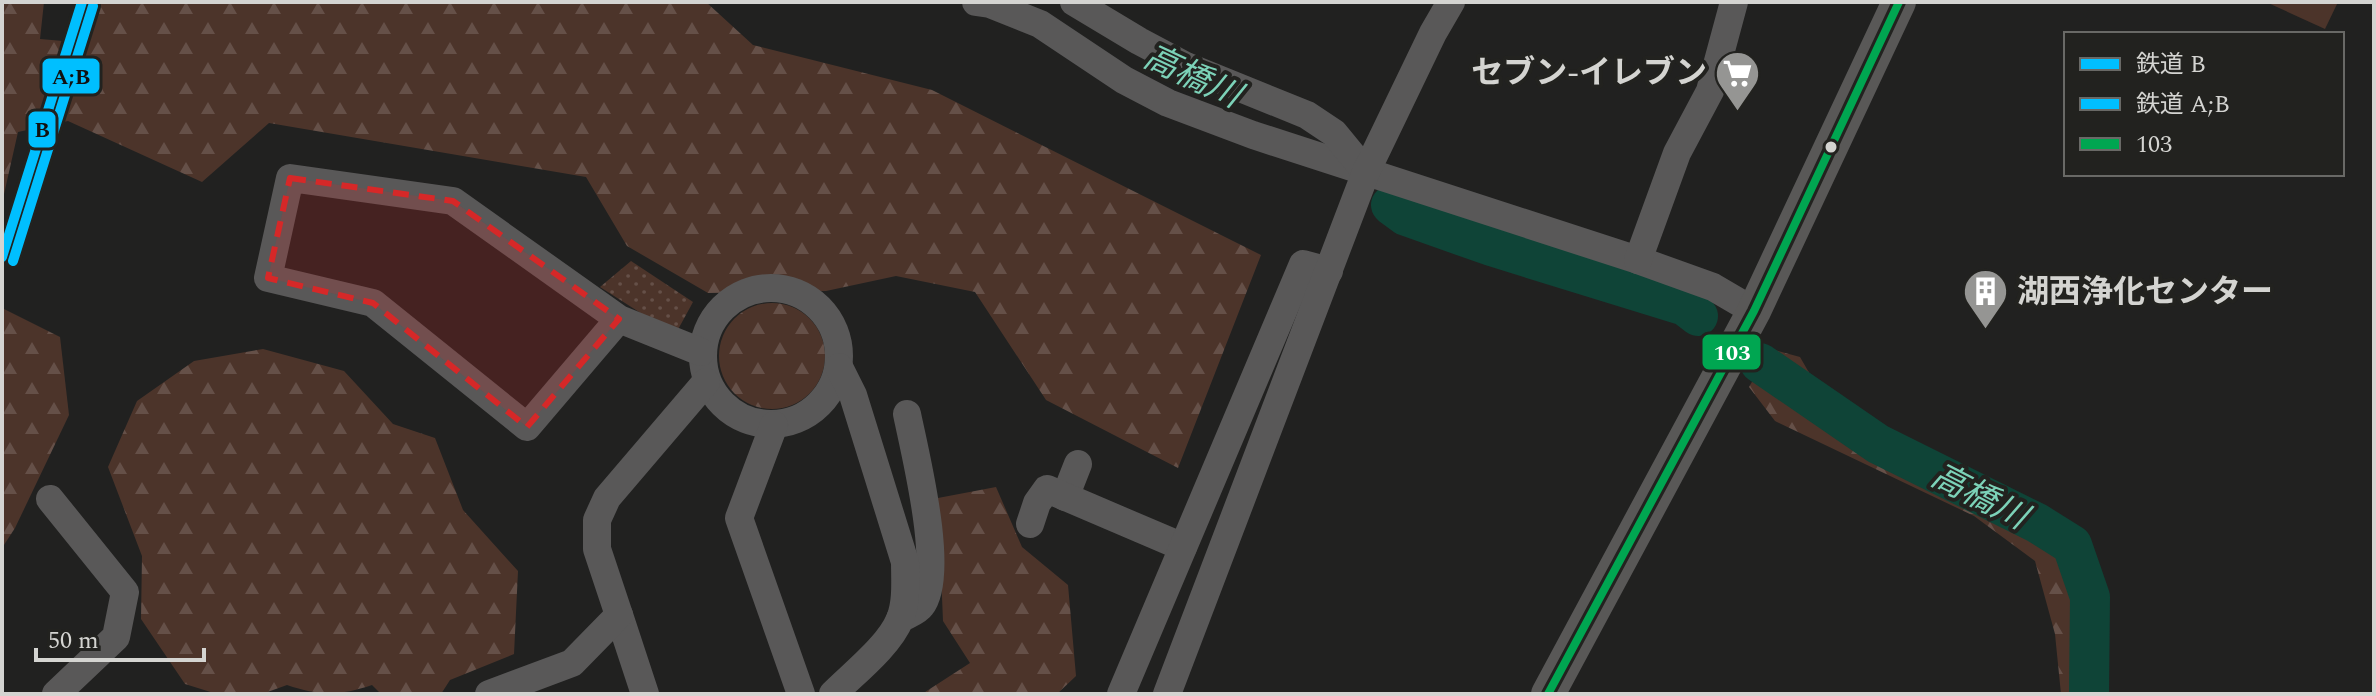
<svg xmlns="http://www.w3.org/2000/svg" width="2376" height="696" font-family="Spectral,'Noto Sans JP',serif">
	<defs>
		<pattern id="forest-firs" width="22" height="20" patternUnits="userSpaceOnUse" patternTransform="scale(2)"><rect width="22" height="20" fill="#4c342a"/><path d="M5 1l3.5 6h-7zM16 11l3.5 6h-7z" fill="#655048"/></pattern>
		<pattern id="park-dots" width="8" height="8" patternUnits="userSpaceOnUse" patternTransform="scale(2)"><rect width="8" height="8" fill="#4c342a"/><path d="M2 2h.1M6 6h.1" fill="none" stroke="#655048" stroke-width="1.8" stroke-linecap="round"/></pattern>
	</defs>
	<rect width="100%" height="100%" fill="#212120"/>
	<path fill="#4c342a" d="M2266,2H2338L2325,29Z"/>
	<g fill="url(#forest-firs)">
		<path d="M2,2H44L40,39L86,43L100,2H706L753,45L932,90L1261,255L1178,468L1046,400L975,292L896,276L826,291L708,293L627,246L586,177L269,123L202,182L68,121L18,132L2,203Z"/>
		<circle cx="772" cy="356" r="53"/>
		<path d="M2,308L60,337L69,415L15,528L2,548Z"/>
		<path d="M263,349L344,371L393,424L435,438L463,510L518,571L514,654L450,680L441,694H381L372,685C340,696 319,696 287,685L262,694H217L185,684L141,619L142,556L108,467L137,401L194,361Z"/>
		<path d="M1771,349L1800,357L1819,390L2082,541L2097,582L2106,614L2109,694H2061L2055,634L2035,561L1974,516L1775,421L1749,387Z"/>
		<path d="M996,487L1022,547L1068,585L1076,676L1057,694H922L970,663L943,621L938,498Z"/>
	</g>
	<path fill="url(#park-dots)" d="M631,261L693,302L675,335L600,287Z"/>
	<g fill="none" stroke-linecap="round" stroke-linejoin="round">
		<path stroke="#0f4437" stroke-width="7" d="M1169,72L1186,82L1212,91"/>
		<g stroke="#0f4437" stroke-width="40">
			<path d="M1391,205L1406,216L1491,246L1685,306L1698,316"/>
			<path d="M1760,363L1878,444L2037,523L2072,545L2090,597L2089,694"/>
		</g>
		<g stroke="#595858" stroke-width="28">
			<path d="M976,2L990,4L1040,24L1124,80L1168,103L1253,135L1638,260L1713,287L1754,311"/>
			<path d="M1074,2L1139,41L1186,66L1307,115L1334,133L1366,172"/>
			<path d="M1638,260L1677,153L1710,91L1734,2"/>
			<circle cx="771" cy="356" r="68"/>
			<path d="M619,319L527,427L373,303L268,278L290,178L453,201L619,319L701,352"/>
			<path d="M774,425L739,518L801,694"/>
			<path d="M1065,497L1078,464"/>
			<path d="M50,499L125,592L116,637L56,694"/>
			<path d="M1030,524L1037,503L1047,489L1183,547"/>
			<path d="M619,615L645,694"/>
			<path d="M900,619C906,615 917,612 921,606C946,576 915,453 907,414"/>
			<path d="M489,694L572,663L619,615L597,549V520L607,498L706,382"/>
			<path d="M833,694C854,673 889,646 900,619C907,602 905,580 905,562L853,395L839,367"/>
			<path d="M1121,694L1303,264L1329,271"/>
			<path d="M1167,694L1366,172L1433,33L1451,2"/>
		</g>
		<path stroke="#595857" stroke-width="34" d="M1548,694L1754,311L1899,2"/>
		<defs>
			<path id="bus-1" d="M1548,694L1754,311L1899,2"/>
		</defs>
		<use href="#bus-1" stroke="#22221f" stroke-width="14"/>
		<use href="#bus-1" stroke="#00a651" stroke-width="8"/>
		<defs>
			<path id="rail-1" d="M2,257L82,2"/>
			<path id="rail-2" d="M13,261L93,6"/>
		</defs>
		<use href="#rail-1" stroke="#22221f" stroke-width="16"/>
		<use href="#rail-2" stroke="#22221f" stroke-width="16"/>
		<use href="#rail-1" stroke="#00bfff" stroke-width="10"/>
		<use href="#rail-2" stroke="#00bfff" stroke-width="10"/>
	</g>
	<path fill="#d62828" fill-opacity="0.2" stroke="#d62828" stroke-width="6" stroke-dasharray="16 10" stroke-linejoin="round" d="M290,178L453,201L619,319L527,427L373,303L268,278Z"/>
	<defs>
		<symbol id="supermarket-pin" viewBox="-11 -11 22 30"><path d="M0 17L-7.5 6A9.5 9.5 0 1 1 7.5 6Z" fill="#959593" stroke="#22221f"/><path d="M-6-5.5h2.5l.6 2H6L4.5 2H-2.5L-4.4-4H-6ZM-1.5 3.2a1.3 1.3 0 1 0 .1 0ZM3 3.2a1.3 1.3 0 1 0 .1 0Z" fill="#fff"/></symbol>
		<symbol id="building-pin" viewBox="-11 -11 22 30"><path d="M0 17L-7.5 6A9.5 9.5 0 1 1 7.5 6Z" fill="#959593" stroke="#22221f"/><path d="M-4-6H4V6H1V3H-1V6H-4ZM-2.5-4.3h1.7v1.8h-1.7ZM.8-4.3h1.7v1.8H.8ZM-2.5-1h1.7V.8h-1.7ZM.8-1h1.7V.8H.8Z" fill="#fff"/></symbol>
	</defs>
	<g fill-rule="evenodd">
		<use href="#supermarket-pin" x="1712" y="48" width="51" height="69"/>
		<use href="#building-pin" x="1960" y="266" width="51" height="69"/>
	</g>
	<circle fill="#d4d4d1" stroke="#22221f" stroke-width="3" cx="1831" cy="147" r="7"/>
	<g text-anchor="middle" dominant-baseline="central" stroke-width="8" stroke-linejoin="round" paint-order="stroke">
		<g font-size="32" font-weight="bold" fill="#d4d4d1" stroke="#22221f" text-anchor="end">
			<text x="1707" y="73">セブン-イレブン</text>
			<text x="2017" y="292" text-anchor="start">湖西浄化センター</text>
		</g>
		<g font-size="34" font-style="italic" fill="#7cd2b8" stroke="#22221f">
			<text transform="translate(1192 77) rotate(25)">高橋川</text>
			<text transform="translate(1979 497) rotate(27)">高橋川</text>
		</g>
	</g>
	<g stroke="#22221f" stroke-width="3">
		<rect x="41" y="57" width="60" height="38" rx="8" fill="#00bfff"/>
		<rect x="27" y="110" width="30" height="39" rx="8" fill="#00bfff"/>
		<rect x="1701" y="333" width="61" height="38" rx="8" fill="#00a651"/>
	</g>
	<g font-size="22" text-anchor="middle" font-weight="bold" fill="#fff">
		<text x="1732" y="360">103</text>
	</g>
	<g font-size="22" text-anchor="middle" font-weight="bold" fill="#111">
		<text x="71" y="84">A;B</text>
		<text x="42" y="137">B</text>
	</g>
	<rect width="2376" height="696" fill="none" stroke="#d4d4d1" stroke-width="8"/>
	<rect x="2064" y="32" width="280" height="144" fill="#22221f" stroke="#696966" stroke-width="2"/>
	<rect x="2080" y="58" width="40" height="12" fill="#00bfff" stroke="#696966" stroke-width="2"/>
	<text x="2136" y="72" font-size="24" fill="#d4d4d1">鉄道 B</text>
	<rect x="2080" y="98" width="40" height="12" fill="#00bfff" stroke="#696966" stroke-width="2"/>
	<text x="2136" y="112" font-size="24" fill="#d4d4d1">鉄道 A;B</text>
	<rect x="2080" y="138" width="40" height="12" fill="#00a651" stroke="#696966" stroke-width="2"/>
	<text x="2136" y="152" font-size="24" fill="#d4d4d1">103</text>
	<path d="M36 648v12h168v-12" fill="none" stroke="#d4d4d1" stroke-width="4"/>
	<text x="48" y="648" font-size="24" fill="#d4d4d1" stroke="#22221f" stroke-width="6" paint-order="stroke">50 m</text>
</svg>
